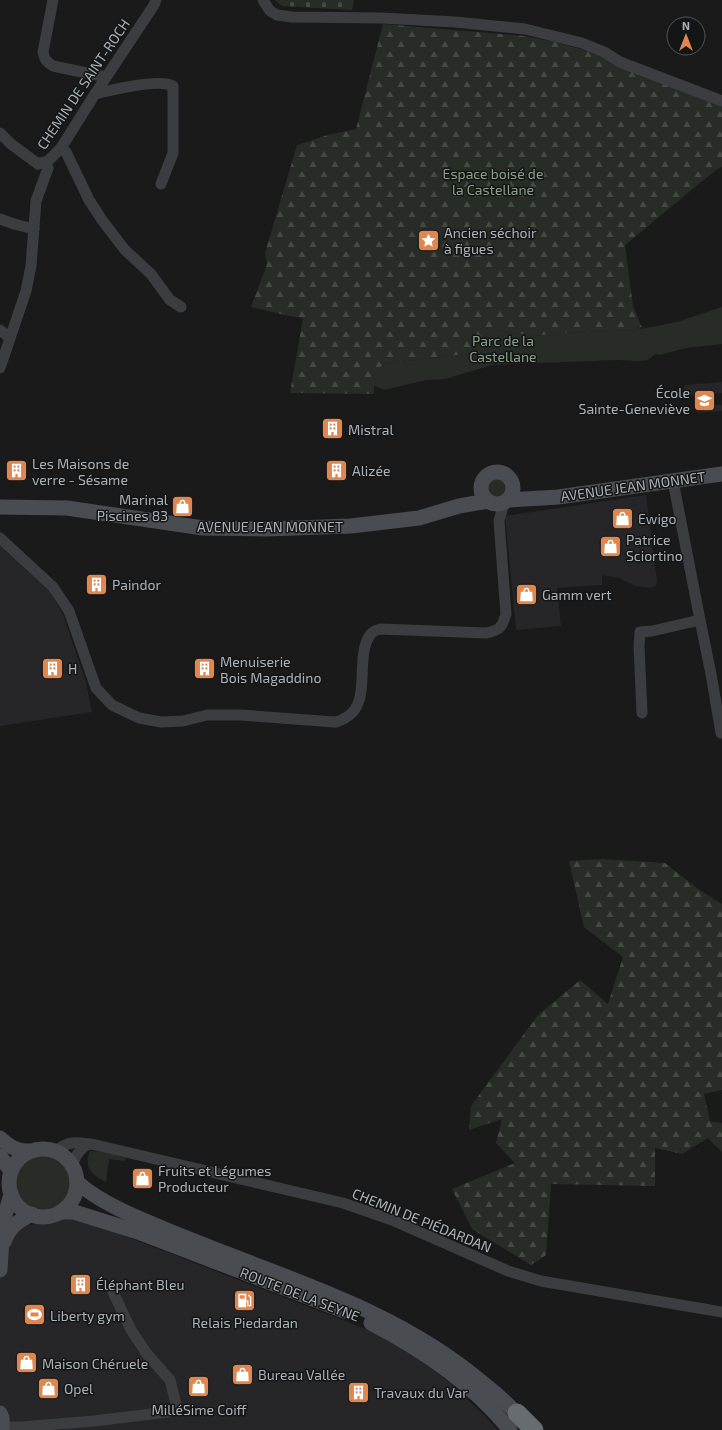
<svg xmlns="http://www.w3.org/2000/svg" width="722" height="1430" font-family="'Exo 2',sans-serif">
	<defs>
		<pattern id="forest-firs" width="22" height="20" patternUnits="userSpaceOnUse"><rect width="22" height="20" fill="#272d26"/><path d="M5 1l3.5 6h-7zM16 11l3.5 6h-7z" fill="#444943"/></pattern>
		<pattern id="cemetery-stones" width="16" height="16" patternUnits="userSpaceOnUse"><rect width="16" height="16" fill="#272d26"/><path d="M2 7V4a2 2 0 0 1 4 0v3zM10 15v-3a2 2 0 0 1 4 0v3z" fill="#444943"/></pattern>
	</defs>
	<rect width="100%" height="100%" fill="#1a1a1b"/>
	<g fill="#262628">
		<path d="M722,382V393L713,394L714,405H722V411L697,413L695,395L685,396L684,385Z"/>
		<path d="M646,495L657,581L656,586L651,588L635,586L619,578L602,575V585L557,588L561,626L516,630L505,516Z"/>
		<path d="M0,546L50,592L63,615L86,682L92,712L0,726Z"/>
		<path d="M0,1218L29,1225L72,1219L107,1229L394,1340L449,1382L485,1416L498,1430H0Z"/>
	</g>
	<g fill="#272d26">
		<path d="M722,307V344L686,348L660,355L655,354L648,360L639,361L618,360L492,365L445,379L426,380L385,390L374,386V376L383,364L484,352L485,328L533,336L562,333L635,330L677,322Z"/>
		<circle cx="497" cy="488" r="9"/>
		<circle cx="43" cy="1182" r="34"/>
		<path d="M90,1151L107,1152L126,1158L125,1161L109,1159L106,1182C92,1175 83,1167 90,1151Z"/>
	</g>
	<g fill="url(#forest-firs)">
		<path d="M383,24L524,36L555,42L584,50L681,86L722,106V167L717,169L625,245L633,306L642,328L635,330L562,333L533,336L485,328L484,352L383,364L374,376V394L290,393L303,318L289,316L251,307L267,264L265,253L297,145L328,135L356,129Z"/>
		<path d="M602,859L665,863L701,891L722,904V1090L704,1094L710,1121L722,1123V1152L708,1138L682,1154L655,1148V1186L551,1184L546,1255L531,1265L472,1229L452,1189L515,1163L496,1143L502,1119L469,1130L471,1106L538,1015L580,980L608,1004L623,957L584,927L569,861Z"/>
	</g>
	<path fill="url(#cemetery-stones)" d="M275,0H354L352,10L282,6Z"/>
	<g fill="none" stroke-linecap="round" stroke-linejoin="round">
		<g stroke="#3b3d40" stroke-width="11">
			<path d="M53,0L43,52C44,59 47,62 53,66L106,77"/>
			<path d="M263,0L270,11L277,15L292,17L382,18L455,22L525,29L582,43L604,52L620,62L722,101"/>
			<path d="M95,94C111,90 159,78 173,86V153L161,184"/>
			<path d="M0,133L11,144L38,164"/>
			<path d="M61,148L66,152L89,200L102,220L125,250L151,274L170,300L181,307"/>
			<path d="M46,163L61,148L95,94L154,5L156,0"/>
			<path d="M0,219L14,224L34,229"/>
			<path d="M0,330L10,338"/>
			<path d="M0,368L26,291L31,266L36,201L48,168L46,163L44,162L38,164"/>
			<path d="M673,481L700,620L711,674L721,733"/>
			<path d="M0,538L53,587L69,611L96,688L112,705L139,718L161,722L183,721L207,715H241L334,722C338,722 341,720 345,718C373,704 354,658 370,635C372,632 376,630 380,629L486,633C501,630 502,627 506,614L499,521L504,503"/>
			<path d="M642,713L639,646L640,632L652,631L700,620"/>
			<path d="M56,1151C70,1139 80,1143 96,1145L343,1203L392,1220L508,1271L541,1281L722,1312"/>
			<path d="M72,1165C76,1155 79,1150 88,1144"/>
			<path d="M2,1427H21L94,1421L168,1412L177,1408L170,1380L147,1354L131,1330L113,1292"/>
		</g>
		<g stroke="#494c50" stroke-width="15">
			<circle cx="497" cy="488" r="16"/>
			<path d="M509,500L558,497L722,474"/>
			<path d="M0,507L67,508L203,528L266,529L351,526L419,518L459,506L488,501"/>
			<path d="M0,1138C9,1146 17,1152 30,1151"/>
			<circle cx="43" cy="1183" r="34"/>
			<path d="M0,1156L11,1171"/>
			<path d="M77,1182C103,1206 151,1223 184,1237C287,1279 398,1310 484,1384C498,1395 512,1407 523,1421"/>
			<path d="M61,1212H74L138,1232L344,1311"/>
			<path d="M4,1242C9,1227 18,1221 32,1214"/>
			<path d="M0,1270L3,1222L11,1194"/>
			<path d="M371,1323C423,1350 473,1384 510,1430"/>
			<path d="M0,1413L2,1418V1430"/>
		</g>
		<path stroke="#676c70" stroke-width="19" d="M517,1413L534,1430"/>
	</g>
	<defs>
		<symbol id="sight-square" viewBox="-11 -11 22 22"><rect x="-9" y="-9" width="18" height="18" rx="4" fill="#df874e" stroke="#141516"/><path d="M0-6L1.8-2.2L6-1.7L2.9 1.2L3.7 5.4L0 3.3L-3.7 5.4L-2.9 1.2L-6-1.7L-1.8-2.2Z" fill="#fff"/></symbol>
		<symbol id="school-square" viewBox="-11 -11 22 22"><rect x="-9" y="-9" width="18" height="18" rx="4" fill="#df874e" stroke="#141516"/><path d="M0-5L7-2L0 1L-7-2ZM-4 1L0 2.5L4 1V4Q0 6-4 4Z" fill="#fff"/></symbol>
		<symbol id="building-square" viewBox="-11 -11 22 22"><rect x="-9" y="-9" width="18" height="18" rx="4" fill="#df874e" stroke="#141516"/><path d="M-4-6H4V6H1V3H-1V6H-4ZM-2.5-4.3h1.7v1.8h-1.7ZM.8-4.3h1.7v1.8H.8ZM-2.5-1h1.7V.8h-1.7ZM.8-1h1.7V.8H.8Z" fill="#fff"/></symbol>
		<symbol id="shop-square" viewBox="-11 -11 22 22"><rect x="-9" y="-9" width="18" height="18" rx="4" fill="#df874e" stroke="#141516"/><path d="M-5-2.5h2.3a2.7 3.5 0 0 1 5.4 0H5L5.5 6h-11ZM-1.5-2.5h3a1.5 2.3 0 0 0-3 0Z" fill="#fff"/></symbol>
		<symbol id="fuel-square" viewBox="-11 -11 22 22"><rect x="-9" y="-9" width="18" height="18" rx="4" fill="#df874e" stroke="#141516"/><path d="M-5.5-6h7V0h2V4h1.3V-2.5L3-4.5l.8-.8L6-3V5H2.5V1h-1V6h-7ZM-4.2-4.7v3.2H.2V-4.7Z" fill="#fff"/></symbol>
		<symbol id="stadium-square" viewBox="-11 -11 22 22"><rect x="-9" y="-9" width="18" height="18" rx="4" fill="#df874e" stroke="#141516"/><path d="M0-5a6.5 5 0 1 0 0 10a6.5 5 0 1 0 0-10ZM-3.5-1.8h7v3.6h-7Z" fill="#fff"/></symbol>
	</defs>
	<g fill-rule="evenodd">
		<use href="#sight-square" x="416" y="228" width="25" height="25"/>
		<use href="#school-square" x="692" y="388" width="25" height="25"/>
		<use href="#building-square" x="320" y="416" width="25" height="25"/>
		<use href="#building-square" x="324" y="458" width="25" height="25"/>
		<use href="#building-square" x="4" y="458" width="25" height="25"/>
		<use href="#shop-square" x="170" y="494" width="25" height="25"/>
		<use href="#shop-square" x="610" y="506" width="25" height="25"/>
		<use href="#shop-square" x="598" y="534" width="25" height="25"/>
		<use href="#building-square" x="84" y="572" width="25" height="25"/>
		<use href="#shop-square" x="514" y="582" width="25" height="25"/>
		<use href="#building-square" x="40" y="656" width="25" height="25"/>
		<use href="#building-square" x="192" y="656" width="25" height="25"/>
		<use href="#shop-square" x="130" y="1166" width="25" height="25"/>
		<use href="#building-square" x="68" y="1272" width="25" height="25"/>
		<use href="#fuel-square" x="232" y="1288" width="25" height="25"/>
		<use href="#stadium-square" x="22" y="1302" width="25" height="25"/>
		<use href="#shop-square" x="14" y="1350" width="25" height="25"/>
		<use href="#shop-square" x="230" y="1362" width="25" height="25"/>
		<use href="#shop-square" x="186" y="1374" width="25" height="25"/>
		<use href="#shop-square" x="36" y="1376" width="25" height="25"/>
		<use href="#building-square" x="346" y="1380" width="25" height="25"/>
	</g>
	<g text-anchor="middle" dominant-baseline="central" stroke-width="3" stroke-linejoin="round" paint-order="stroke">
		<g font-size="14" fill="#adb4b9" stroke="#141516">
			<text transform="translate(83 84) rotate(-56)">CHEMIN DE SAINT-ROCH</text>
			<text transform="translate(633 486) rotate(-8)">AVENUE JEAN MONNET</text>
			<text x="270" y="526">AVENUE JEAN MONNET</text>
			<text transform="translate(422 1220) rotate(22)">CHEMIN DE PIÉDARDAN</text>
			<text transform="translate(300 1294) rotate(21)">ROUTE DE LA SEYNE</text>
		</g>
		<g font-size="14" fill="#8ca287" stroke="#141516">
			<text x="493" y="173">Espace boisé de<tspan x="493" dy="16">la Castellane</tspan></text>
			<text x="503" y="340">Parc de la<tspan x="503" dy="16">Castellane</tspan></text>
		</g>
		<g font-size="14" fill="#adb4b9" stroke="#141516" text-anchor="start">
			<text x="444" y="232">Ancien séchoir<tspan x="444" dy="16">à figues</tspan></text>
			<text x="690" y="392" text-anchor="end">École<tspan x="690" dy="16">Sainte-Geneviève</tspan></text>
			<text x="348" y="429">Mistral</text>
			<text x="32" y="463">Les Maisons de<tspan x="32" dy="16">verre - Sésame</tspan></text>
			<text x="352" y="470">Alizée</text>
			<text x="168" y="499" text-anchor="end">Marinal<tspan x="168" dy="16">Piscines 83</tspan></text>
			<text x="638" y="518">Ewigo</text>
			<text x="626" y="539">Patrice<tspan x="626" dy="16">Sciortino</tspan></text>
			<text x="112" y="584">Paindor</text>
			<text x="542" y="594">Gamm vert</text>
			<text x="220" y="661">Menuiserie<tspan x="220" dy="16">Bois Magaddino</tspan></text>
			<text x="68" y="668">H</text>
			<text x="158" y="1170">Fruits et Légumes<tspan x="158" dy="16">Producteur</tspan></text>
			<text x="96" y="1284">Éléphant Bleu</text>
			<text x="50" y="1315">Liberty gym</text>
			<text x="245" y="1322" text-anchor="middle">Relais Piedardan</text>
			<text x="42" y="1363">Maison Chéruele</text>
			<text x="258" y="1374">Bureau Vallée</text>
			<text x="64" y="1388">Opel</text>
			<text x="374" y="1392">Travaux du Var</text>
			<text x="199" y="1409" text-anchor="middle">MilléSime Coiff</text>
		</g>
	</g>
	<g transform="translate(686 36)"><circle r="19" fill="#141516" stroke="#515557"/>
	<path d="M0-3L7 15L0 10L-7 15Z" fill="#df874e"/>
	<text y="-6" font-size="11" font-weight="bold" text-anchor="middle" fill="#adb4b9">N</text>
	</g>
</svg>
